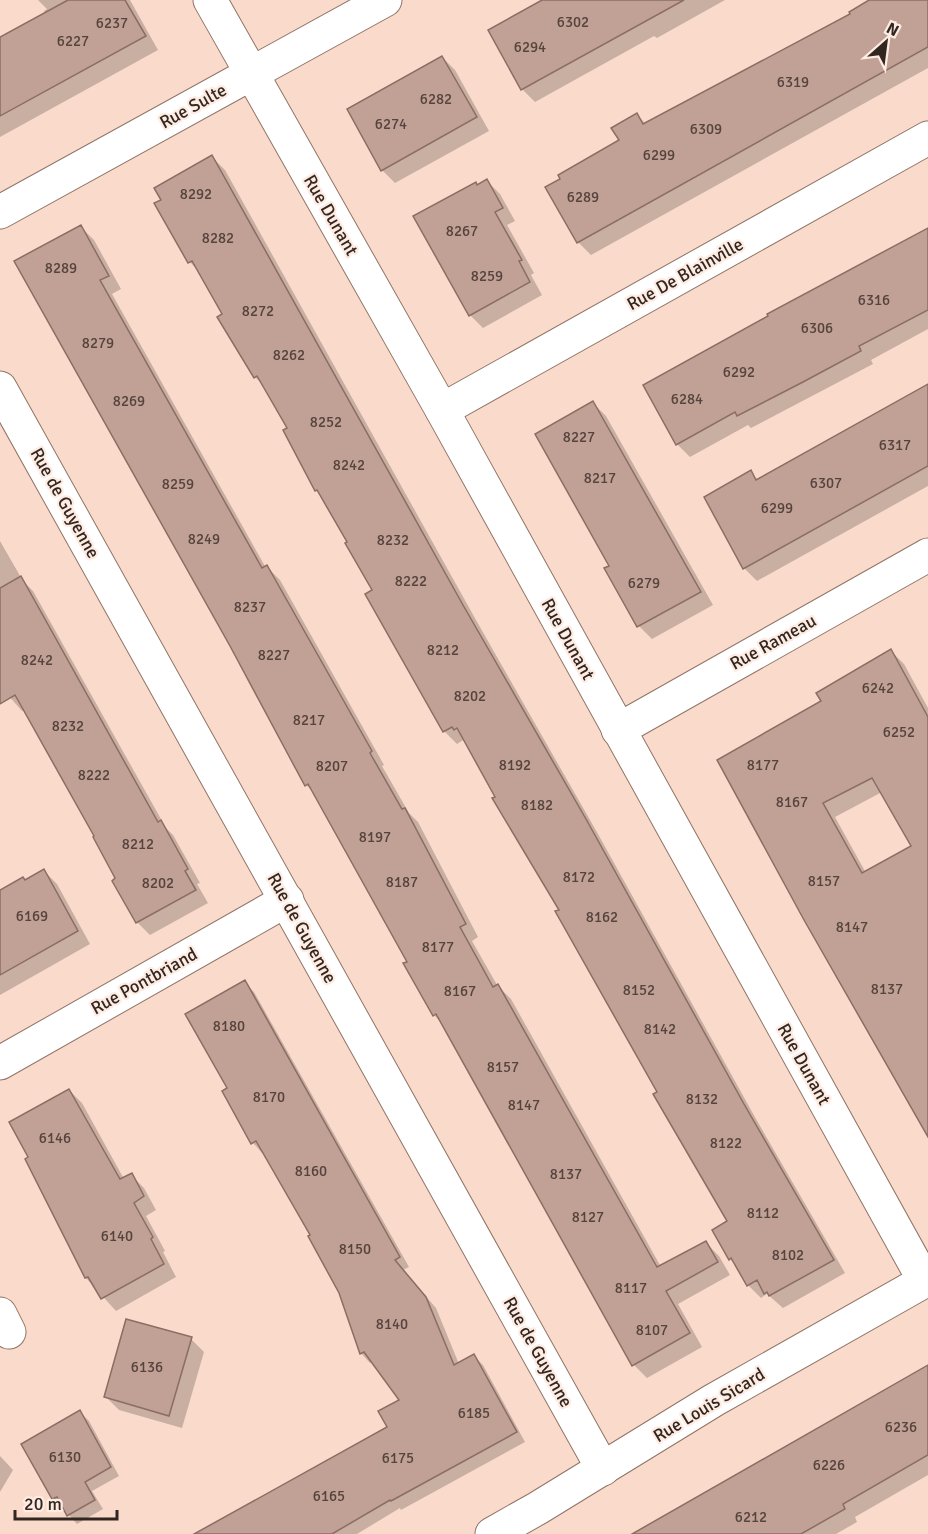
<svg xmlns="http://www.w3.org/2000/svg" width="928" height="1534" font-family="Signika,sans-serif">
	<rect width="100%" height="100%" fill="#fadbcb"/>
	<g fill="#0003">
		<path d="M38,0H130L158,50L0,137V39L46,14L44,11L47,9Z"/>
		<path d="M545,0H725L657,38L654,36L535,102L522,89Z"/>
		<path d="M872,0H928V68L591,255L578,242L621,141L637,115L646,124L853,14Z"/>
		<path d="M442,57L455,70L489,131L395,183L382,170L349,109Z"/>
		<path d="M212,157L225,170L476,620L598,834L756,1119L845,1273L783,1308L767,1294L761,1298L748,1285L737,1266L730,1259L729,1222L561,910L465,739L457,744L444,731L349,542L322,495L317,490L289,428L265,387L255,377L200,273L190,262L157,204Z"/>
		<path d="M487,181L500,194L515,221L507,225L534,273L531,275L542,295L483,328L470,315L478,186Z"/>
		<path d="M81,227L94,240L121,289L112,294L266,568L267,567L280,580L384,765L382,766L409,813L418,822L478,937L472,941L497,985L511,999L661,1267L706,1243L719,1256L730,1275L678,1304L702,1347L647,1378L634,1365L444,1025L434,1015L409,962L315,793L306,785L232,646L16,262Z"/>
		<path d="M928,229V329L871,360L873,364L751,428L748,425L690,457L677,444Z"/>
		<path d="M928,386V486L757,581L744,568L750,472L758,480Z"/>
		<path d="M593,403L606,416L713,605L652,639L639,626L607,569L611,566Z"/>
		<path d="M0,541L23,581L33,591L166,828L173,835L200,883L197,884L208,903L150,935L137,922L96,837L25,709L22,711L0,686Z"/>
		<path d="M891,651L904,664L928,708V923L913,846L882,792L835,817L928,985V1137L719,760L823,702Z"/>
		<path d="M44,871L57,884L90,944L0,995V892Z"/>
		<path d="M244,982L254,992L409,1267L403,1270L436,1308L459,1364L474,1356L483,1365L525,1442L401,1510L400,1508L357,1534H194L389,1428L402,1400L373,1362L370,1363L361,1353L340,1292L312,1236L264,1151L262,1153L253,1143L229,1089Z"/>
		<path d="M69,1090L82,1103L124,1179L131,1175L144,1188L156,1210L146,1216L165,1251L163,1252L176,1277L116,1311L86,1278Z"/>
		<path d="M191,1339L204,1352L182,1428L119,1410L106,1397Z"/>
		<path d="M928,1375V1475L855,1517L857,1522L836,1534H653Z"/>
		<path d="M80,1412L89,1421L119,1476L92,1491L103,1509L77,1524L69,1515L64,1506L62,1507L53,1499L23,1444Z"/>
		<path d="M0,1456L13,1470L0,1492Z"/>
	</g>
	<g fill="#c1a095" stroke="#8b6d64" stroke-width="1.5" fill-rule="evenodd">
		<path d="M68,0H125L146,36L0,116V37Z"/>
		<path d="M542,0H684L521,90L488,30Z"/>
		<path d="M869,0H928V47L577,243L545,187L560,179L558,175L619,140L611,128L637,113L643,124L850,14L849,12Z"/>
		<path d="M442,56L477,117L381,171L347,109Z"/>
		<path d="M212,155L463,605L586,819L744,1104L834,1260L769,1296L767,1292L764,1294L757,1280L747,1286L731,1258L729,1260L712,1230L727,1221L653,1094L657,1092L555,911L559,910L492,798L495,797L457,728L454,730L452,727L443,732L365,594L372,590L345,543L347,542L317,490L315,491L283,430L287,428L257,376L254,378L217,317L222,314L192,261L188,263L154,203L161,200L154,188Z"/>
		<path d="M487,179L503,208L495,212L522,260L519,261L530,282L469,316L413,216L476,182L477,185Z"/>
		<path d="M81,225L109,276L100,280L262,568L267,565L372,751L370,753L402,809L405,808L466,924L460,927L493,987L498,984L657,1267L706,1241L718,1262L666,1291L690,1333L632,1366L436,1014L433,1016L403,963L407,962L308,784L305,786L291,760L230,646L14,261Z"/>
		<path d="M928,228V310L859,346L861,351L803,382L737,416L735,412L676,445L643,385L768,316L767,314Z"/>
		<path d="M928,384V466L743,569L704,497L751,470L756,480Z"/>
		<path d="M593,401L701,592L637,627L604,568L609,566L535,434Z"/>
		<path d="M21,576L158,822L161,820L188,869L185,871L196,890L136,923L112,881L115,878L93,837L94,836L15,695L0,704V588Z"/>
		<path d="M891,649L928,717V1137L804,920L717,760L821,701L816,693ZM872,778L911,846L862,873L823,803Z"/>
		<path d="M44,869L78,931L0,975V890L23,877L25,880Z"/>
		<path d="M245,980L400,1257L395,1260L426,1297L454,1365L474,1354L517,1432L391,1501L390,1500L332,1534H194L387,1427L378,1411L399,1400L364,1352L360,1354L339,1293L308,1236L310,1235L256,1141L251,1144L222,1091L227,1088L185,1014Z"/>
		<path d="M69,1089L120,1179L132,1173L144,1196L134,1203L153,1237L151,1239L164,1264L101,1299L88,1277L85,1278L25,1159L28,1157L9,1122Z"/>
		<path d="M126,1319L192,1337L169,1416L104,1397Z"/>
		<path d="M928,1365V1455L843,1504L845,1509L801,1534H632Z"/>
		<path d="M80,1410L111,1467L85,1482L95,1500L67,1516L57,1497L52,1499L21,1444Z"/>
	</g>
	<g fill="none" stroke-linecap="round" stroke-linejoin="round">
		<defs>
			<g id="minor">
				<path d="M210,0L442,410L924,1280"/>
				<path d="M0,212L385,0"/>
				<path d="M0,388L603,1469"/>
				<path d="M442,410L928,138"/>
				<path d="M618,730L928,555"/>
				<path d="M0,1063L287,900"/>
				<path d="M0,1314L9,1332"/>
				<path d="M492,1534L538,1508L714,1400L928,1279"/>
			</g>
		</defs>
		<use href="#minor" stroke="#8f7466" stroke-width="35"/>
		<use href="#minor" stroke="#fff" stroke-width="33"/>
	</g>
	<g text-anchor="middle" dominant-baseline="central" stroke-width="4.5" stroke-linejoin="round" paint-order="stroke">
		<g font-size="15" fill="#55443d">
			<text x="573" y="22">6302</text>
			<text x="112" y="23">6237</text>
			<text x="73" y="41">6227</text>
			<text x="530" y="47">6294</text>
			<text x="793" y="82">6319</text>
			<text x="436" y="99">6282</text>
			<text x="391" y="124">6274</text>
			<text x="706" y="129">6309</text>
			<text x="659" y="155">6299</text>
			<text x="196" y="194">8292</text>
			<text x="583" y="197">6289</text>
			<text x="462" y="231">8267</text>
			<text x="218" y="238">8282</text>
			<text x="61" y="268">8289</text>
			<text x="487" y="276">8259</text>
			<text x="874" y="300">6316</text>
			<text x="258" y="311">8272</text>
			<text x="817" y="328">6306</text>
			<text x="98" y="343">8279</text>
			<text x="289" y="355">8262</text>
			<text x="739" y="372">6292</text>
			<text x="687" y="399">6284</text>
			<text x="129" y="401">8269</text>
			<text x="326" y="422">8252</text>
			<text x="579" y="437">8227</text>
			<text x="895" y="445">6317</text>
			<text x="349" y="465">8242</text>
			<text x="600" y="478">8217</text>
			<text x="826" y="483">6307</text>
			<text x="178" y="484">8259</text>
			<text x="777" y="508">6299</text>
			<text x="204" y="539">8249</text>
			<text x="393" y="540">8232</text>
			<text x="411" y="581">8222</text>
			<text x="644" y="583">6279</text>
			<text x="250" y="607">8237</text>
			<text x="443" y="650">8212</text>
			<text x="274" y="655">8227</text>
			<text x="37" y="660">8242</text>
			<text x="878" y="688">6242</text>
			<text x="470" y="696">8202</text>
			<text x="309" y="720">8217</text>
			<text x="68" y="726">8232</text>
			<text x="899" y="732">6252</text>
			<text x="515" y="765">8192</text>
			<text x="763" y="765">8177</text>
			<text x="332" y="766">8207</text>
			<text x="94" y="775">8222</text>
			<text x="792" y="802">8167</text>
			<text x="537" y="805">8182</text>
			<text x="375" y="837">8197</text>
			<text x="138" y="844">8212</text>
			<text x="579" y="877">8172</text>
			<text x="824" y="881">8157</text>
			<text x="402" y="882">8187</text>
			<text x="158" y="883">8202</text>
			<text x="32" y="916">6169</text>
			<text x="602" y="917">8162</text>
			<text x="852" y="927">8147</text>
			<text x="438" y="947">8177</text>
			<text x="887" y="989">8137</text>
			<text x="639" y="990">8152</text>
			<text x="460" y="991">8167</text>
			<text x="229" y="1026">8180</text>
			<text x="660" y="1029">8142</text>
			<text x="503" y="1067">8157</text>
			<text x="269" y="1097">8170</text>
			<text x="702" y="1099">8132</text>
			<text x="524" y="1105">8147</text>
			<text x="55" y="1138">6146</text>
			<text x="726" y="1143">8122</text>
			<text x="311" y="1171">8160</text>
			<text x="566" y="1174">8137</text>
			<text x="763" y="1213">8112</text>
			<text x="588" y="1217">8127</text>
			<text x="117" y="1236">6140</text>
			<text x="355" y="1249">8150</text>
			<text x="788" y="1255">8102</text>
			<text x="631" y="1288">8117</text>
			<text x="392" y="1324">8140</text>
			<text x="652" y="1330">8107</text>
			<text x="147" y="1367">6136</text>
			<text x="474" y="1413">6185</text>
			<text x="901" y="1427">6236</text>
			<text x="65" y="1457">6130</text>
			<text x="398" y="1458">6175</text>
			<text x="829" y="1465">6226</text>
			<text x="329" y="1496">6165</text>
			<text x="751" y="1517">6212</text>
		</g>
		<g font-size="18" fill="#312620" stroke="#feebe2">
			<text transform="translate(193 106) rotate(-29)">Rue Sulte</text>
			<text transform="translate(331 215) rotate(60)">Rue Dunant</text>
			<text transform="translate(685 274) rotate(-29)">Rue De Blainville</text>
			<text transform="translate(65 503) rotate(61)">Rue de Guyenne</text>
			<text transform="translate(568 639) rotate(61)">Rue Dunant</text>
			<text transform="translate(773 642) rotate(-29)">Rue Rameau</text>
			<text transform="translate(302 928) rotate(61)">Rue de Guyenne</text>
			<text transform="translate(144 981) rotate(-29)">Rue Pontbriand</text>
			<text transform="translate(804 1064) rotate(61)">Rue Dunant</text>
			<text transform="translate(538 1352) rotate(61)">Rue de Guyenne</text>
			<text transform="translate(709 1405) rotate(-31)">Rue Louis Sicard</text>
		</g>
	</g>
	<g transform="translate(886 42) rotate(28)" stroke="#feebe2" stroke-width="4.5" paint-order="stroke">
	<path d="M0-4.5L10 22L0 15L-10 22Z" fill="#312620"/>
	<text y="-9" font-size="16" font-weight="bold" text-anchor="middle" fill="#312620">N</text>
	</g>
	<path d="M15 1510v9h102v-9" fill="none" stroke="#312620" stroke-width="3"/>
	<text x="24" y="1510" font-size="18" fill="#312620" stroke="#feebe2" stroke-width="4.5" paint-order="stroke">20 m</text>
</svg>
